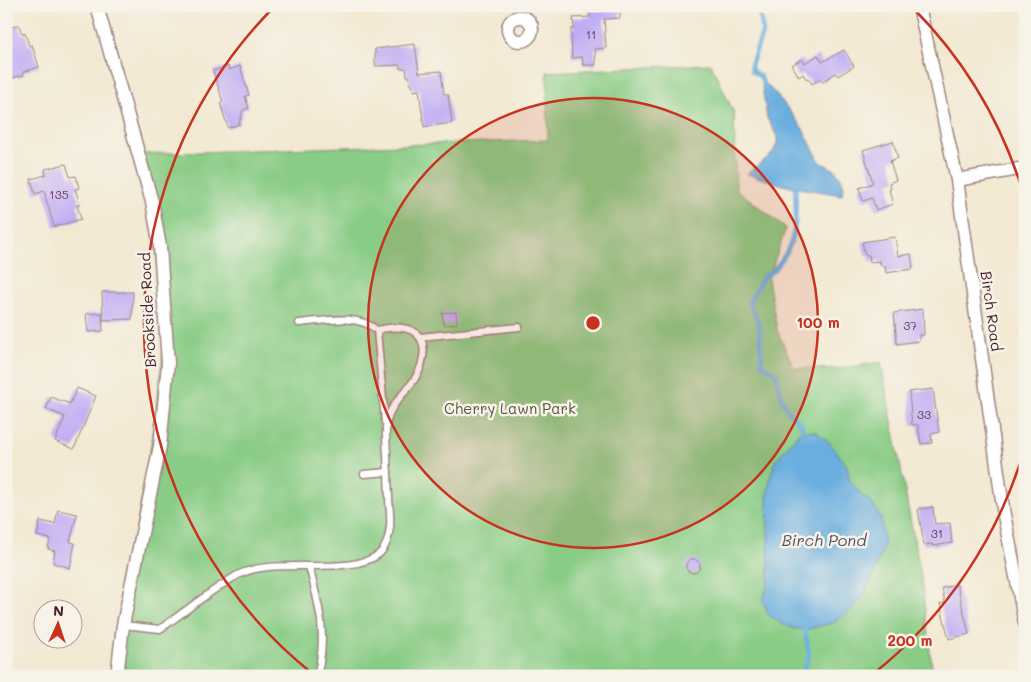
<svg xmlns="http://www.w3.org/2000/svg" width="1031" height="682" font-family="Mali,sans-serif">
	<rect width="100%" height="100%" fill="#f7f3e8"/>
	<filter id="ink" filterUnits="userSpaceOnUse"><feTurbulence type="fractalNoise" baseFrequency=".02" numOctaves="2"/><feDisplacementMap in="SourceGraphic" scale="10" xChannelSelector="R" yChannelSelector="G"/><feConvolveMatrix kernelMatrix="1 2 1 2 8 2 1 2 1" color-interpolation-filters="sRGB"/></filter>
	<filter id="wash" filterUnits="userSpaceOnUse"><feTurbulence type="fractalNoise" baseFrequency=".0096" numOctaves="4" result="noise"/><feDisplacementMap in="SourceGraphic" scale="20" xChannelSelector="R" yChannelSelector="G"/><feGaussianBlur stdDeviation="1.12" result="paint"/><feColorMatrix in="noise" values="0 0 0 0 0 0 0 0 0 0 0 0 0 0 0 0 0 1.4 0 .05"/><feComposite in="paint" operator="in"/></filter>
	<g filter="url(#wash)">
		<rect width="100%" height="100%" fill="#f3e9d3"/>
		<path fill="#89cc85" stroke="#6a7658" d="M711,64L734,113L736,189L786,228L768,279L777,330L794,368L836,369L881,362L921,577L933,676H112L155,421L166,329L153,209L140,154L548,140L547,72Z"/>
		<g fill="#6aaedf" stroke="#5a6685">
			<path d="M764,85H767L782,101L803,129L820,162L835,170L841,178L844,187L842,195L787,186L747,174L772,154L777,144V136L767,118L762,86Z"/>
			<path d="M801,431H815L829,442L847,466L850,481L862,496L869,500L881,517L884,545L873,576L863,596L853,609L835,622L805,630L792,628L780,623L768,614L763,601L769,579L767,499L770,478L775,461Z"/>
		</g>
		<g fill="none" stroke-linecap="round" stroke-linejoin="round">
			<g stroke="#6aaedf" stroke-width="4.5">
				<path d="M758,6L763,31L751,65L752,71L760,76L766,89"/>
				<path d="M795,182C796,208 799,235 783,258C776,267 773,273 763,277L749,302L759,324L762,365L776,373C781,396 782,410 802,424V436"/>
				<path d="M802,676L809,655L804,625"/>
			</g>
		</g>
		<g id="blocks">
			<g fill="#bea9f5">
				<path d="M589,6H620V18L604,19L606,48L595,49L596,65H583L582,57L572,58L571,29H574L573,18L590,17Z"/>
				<path d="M17,25H19L22,34L25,33L29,46L32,45L39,67L23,72L24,75L12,78L6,59V29Z"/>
				<path d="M415,44L419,73L441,71L444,94H448L452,123L424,127L419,90L413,91L412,85H410L409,76H407L406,68L400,69V65L375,66V49Z"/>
				<path d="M844,50L854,66L838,76L836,73L822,82L820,79L812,84L808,78L806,79L803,74L799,77L792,65L802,59L805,63L818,55L822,62Z"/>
				<path d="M228,66L229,70L240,66L249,95L245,96L249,108L243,110L239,124L228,128L220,103L223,102L213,71Z"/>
				<path d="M893,141L898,158L890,161L896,180L889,183L891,189L889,190L893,204L876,210L872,198L863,201L859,188L873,183L863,150Z"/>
				<path d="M66,164L70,177L76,176L79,188L75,189L80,204L77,205L81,219L54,227L44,191L35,194L31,179L46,175L45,169Z"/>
				<path d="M895,237L898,256L911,254L913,269L886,273L885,265L881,266L880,261L870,262L869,255H865L862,242Z"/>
				<path d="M102,292H133L132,319L103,320Z"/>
				<path d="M923,309L924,335H919V341L897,344L894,313Z"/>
				<path d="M456,312L457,324L444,325L442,313Z"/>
				<path d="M102,313L103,331L88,332L86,314Z"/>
				<path d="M77,388L96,396L74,449L55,441L65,417L46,409L51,397L70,404Z"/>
				<path d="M933,389L939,432L931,434L932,443L921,444L918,425H912L909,392Z"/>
				<path d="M933,507L935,524L950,523L952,543L933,546L932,544L924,545L918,509Z"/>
				<path d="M58,510L77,514L70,542L75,543L70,568L53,563L55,551L48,549L50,539L37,536L40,521L55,524Z"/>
				<circle cx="693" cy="566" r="7"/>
				<path d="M957,585L969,634L949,639L940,604L945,603L942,588Z"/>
			</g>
		</g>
	</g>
	<g filter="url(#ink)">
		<use href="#blocks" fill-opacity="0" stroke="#9e847f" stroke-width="1"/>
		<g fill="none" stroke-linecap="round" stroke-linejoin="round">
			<defs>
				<g id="lane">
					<path d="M299,323C324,321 356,313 377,330L385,422"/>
					<path d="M420,337L519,327"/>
					<path d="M364,474L388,472"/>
					<path d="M309,566C319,606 328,634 317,676"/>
					<path d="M123,625L160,629C182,614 202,597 225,583C231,579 238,574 245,572C281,558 352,576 379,554C386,548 389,536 390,527C391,517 389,506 389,496C388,476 387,456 386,435C384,401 413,392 421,366C432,330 406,323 377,330"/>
				</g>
				<g id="street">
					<path d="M97,6L152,202L160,247L168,363L160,446L123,625L117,676"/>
					<path d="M919,6L957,180L1004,515L1025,623"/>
					<circle cx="520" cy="29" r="12"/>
					<path d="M957,180L1025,168"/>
				</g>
			</defs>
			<use href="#lane" stroke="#9e847f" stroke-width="9"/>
			<use href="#street" stroke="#9e847f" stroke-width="15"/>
			<use href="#lane" stroke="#fff" stroke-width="6"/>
			<use href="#street" stroke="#fff" stroke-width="12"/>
		</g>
	</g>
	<circle cx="593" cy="323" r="225" fill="#c8321e" fill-opacity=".12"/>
	<g fill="none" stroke="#c8321e" stroke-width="2.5">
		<circle cx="593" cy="323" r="225"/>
		<path d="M1025 447A449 449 0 0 1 873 674M313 674A449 449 0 0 1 273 8M913 8A449 449 0 0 1 1025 199"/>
	</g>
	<g text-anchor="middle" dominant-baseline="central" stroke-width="5" stroke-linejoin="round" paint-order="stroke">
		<g font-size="12" fill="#67425e">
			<text x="591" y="34">11</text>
			<text x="59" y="194">135</text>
			<text x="910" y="325">37</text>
			<text x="924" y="414">33</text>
			<text x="937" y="533">31</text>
		</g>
		<g font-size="15" fill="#4a1f2b" stroke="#f7f3e8">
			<text transform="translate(147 310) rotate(-93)">Brookside Road</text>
			<text transform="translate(992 311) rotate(82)">Birch Road</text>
		</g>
		<g font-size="15" fill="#5d5346" stroke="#f7f3e8">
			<text x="510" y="408">Cherry Lawn Park</text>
		</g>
		<g font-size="16" font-style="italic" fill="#55516a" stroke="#f7f3e8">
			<text x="824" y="539">Birch Pond</text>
		</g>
	</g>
	<circle cx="593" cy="323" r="8" fill="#c8321e" stroke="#f7f3e8" stroke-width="2.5"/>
	<g font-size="15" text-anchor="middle" font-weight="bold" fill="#c8321e" stroke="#f7f3e8" stroke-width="5" stroke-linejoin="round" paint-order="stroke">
		<text x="818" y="328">100 m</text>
		<text x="910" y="646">200 m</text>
	</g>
	<rect width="1031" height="682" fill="none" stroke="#f7f3e8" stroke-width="25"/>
	<g transform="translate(58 624) rotate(3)"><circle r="24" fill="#f7f3e8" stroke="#b29e9c"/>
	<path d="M0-4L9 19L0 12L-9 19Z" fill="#c8321e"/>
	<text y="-8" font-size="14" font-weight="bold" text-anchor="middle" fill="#4a1f2b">N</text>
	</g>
</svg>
